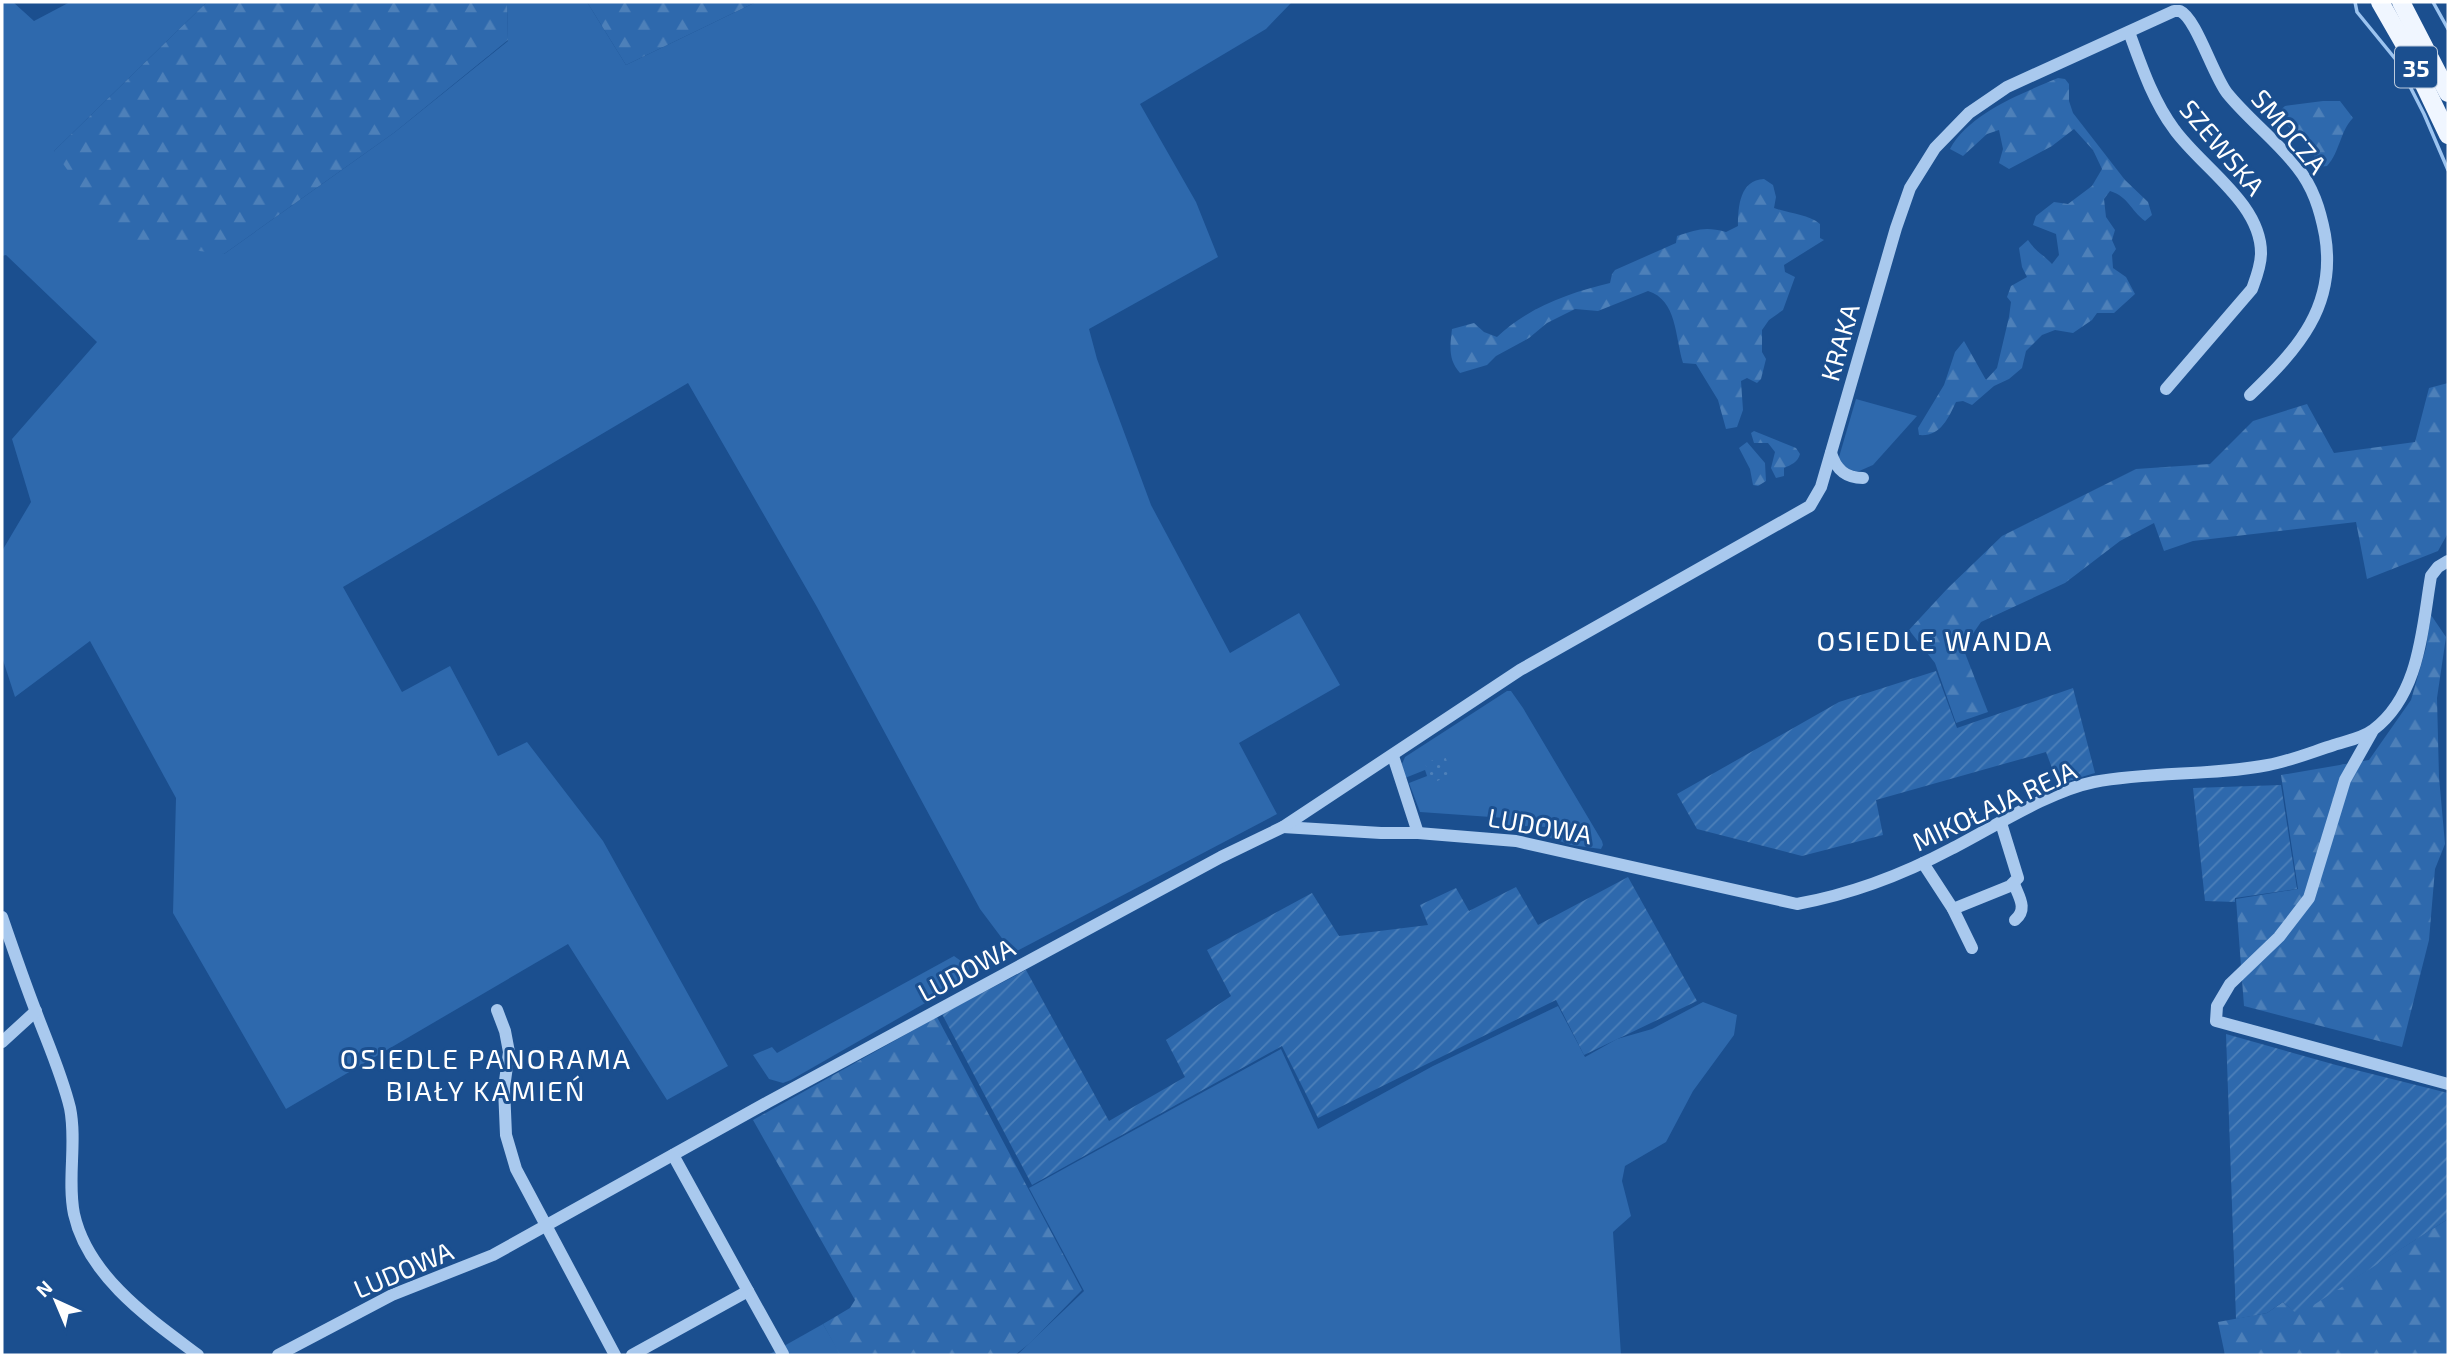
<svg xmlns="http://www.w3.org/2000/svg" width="2450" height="1357" font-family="'Exo 2',sans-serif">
	<defs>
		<pattern id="forest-firs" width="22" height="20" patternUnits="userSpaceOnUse" patternTransform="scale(1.75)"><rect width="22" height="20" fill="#2e69ad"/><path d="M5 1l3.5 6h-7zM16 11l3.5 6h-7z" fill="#4d80b9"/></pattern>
		<pattern id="park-dots" width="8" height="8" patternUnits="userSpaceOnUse" patternTransform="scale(1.75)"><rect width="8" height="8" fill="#2e69ad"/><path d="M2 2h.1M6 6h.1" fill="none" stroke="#4d80b9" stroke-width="1.8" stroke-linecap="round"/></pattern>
		<pattern id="garden-furrows" width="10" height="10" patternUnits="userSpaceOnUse" patternTransform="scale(1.75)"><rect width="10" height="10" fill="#2e69ad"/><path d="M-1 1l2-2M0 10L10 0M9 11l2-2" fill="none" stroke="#4d80b9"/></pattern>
	</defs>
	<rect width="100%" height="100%" fill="#1b4f8f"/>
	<g fill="#2e69ad">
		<path d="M2,2H13L34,21L70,2H207L54,151L224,254L395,132L508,41L507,2H587L626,65L756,2H1292L1266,29L1140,104L1196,202L1218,257L1089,329L1097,359L1151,505L1230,653L1299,613L1340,685L1239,743L1277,814L1013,953L980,909L817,607L688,383L343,587L402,692L450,666L498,756L527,742L603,841L728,1066L667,1100L568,944L286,1109L173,913L176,798L90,641L15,697L2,657V551L31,502L12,439L97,342L6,255L2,256Z"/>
		<path d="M1856,399L1917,416L1873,465L1857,472L1844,467L1839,457Z"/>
		<path d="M1507,691H1511L1523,708L1602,841L1603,845L1601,849L1571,845L1548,837L1546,827L1506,825L1505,818L1420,812L1409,783L1427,776L1425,770L1405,778L1402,764L1405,757Z"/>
		<path d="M954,956L968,966L970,974L967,979L791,1080L783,1083L769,1079L753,1055L772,1047L777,1053Z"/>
		<path d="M1703,1002L1737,1015L1734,1035L1693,1091L1666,1142L1625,1166L1622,1181L1631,1216L1613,1232L1621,1355H1017L1084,1291L1029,1188L1281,1049L1318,1129L1433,1066L1558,1006L1585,1057L1617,1039L1652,1029Z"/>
		<path d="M823,1324L841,1355H768Z"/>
	</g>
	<g fill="url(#forest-firs)">
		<path d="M207,2H507L508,40L395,132L224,254L118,241L54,151Z"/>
		<path d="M587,2H756L626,65Z"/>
		<path d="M2058,78L2065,79L2069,84V101L2073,113L2125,180L2148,202L2152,215L2145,221C2130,210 2129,197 2110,191L2104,199L2106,217L2115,230L2112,240L2116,249L2112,255L2113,268L2126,277L2135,294L2114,313H2097L2092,320L2073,333L2055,330L2042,335L2026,351L2022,368L2009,379L1994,386L1972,405L1963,401L1956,402C1948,419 1940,437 1919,435L1918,428L1944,385L1955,352L1964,341L1986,380L1997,368L2009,317L2011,302L2007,297L2011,286L2027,277L2022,267L2019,248L2028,240C2035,251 2044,255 2052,264L2059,255L2056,234L2033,225L2036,216L2054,202L2068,204L2092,186L2102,169L2093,150L2074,129L2052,146L2009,169L1999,163L2003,149L1999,130L1987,134L1963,156L1950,149C1969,113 2023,93 2058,78Z"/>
		<path d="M2323,101H2340L2353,118C2340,131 2340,152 2327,166L2319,167L2312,151L2276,114L2285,106Z"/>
		<path d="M1764,179L1773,185L1776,197L1774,208C1790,214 1808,214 1820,224V238L1824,240L1784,265L1785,272L1795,277L1783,310L1769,320L1762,330V352L1766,359L1761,379L1757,383L1747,378L1741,381L1743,410L1737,427L1726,429L1718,400L1696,364L1683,363C1675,336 1677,300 1648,291L1598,311L1575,309L1547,323L1529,338L1496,356L1487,365L1460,373C1448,360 1450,346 1452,329L1474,323L1484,332L1497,337C1527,308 1571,292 1610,283L1612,274L1615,270L1676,243L1677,236C1697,230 1704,226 1726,232L1738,226C1738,206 1740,180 1764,179Z"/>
		<path d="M2448,383V533L2438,551L2367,579L2356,522L2193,541L2164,551L2154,523L2120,541L2065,583L1981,622L1963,648L1988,712L1956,723L1935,663L1909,630L1947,589L2002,536L2136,469L2210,464L2253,421L2307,404L2334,453L2415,442L2429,388Z"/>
		<path d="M1754,431L1796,448L1800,454C1798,462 1791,465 1784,468V476L1776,478L1771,468L1775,452L1768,443H1754L1751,433Z"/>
		<path d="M1747,442L1765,463L1766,481L1758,486L1753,485L1750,469L1739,448Z"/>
		<path d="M2431,615L2446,637L2437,698L2439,777L2445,844L2435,869L2429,940L2402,1047L2244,1006L2236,899L2298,889L2281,775L2369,760L2411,700L2426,648Z"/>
		<path d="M937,1017L1082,1290L1030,1343L1015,1355H840L823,1324L850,1308L855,1300L753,1120Z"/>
		<path d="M2448,1219V1355H2225L2218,1322L2267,1313L2283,1302L2298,1314Z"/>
	</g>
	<path fill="url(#park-dots)" d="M1445,756L1452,775L1432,783L1425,763Z"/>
	<g fill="url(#garden-furrows)">
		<path d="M1936,671L1957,728L2073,688L2095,773L2058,784L2046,752L1876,800L1883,835L1802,856L1697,829L1677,794L1839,702Z"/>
		<path d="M2281,785L2297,889L2235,898V902L2205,901L2193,788Z"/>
		<path d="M1628,877L1697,1001L1584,1055L1556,1000L1318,1118L1282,1046L1032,1185L942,1014L1026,970L1109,1121L1185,1077L1166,1040L1231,996L1207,950L1312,893L1339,936L1428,925L1420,905L1456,888L1469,911L1516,887L1538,925Z"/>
		<path d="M2226,1034L2336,1065L2448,1093V1219L2298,1315L2283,1302L2267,1313L2236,1319Z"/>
	</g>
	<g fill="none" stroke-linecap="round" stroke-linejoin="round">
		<g stroke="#9cc4f0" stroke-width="3.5">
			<path d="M2355,2L2357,12L2397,61L2424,114L2448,170"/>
			<path d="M2433,2L2448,29"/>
		</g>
		<g stroke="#a9c9ee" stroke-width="12">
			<path d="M2129,32C2141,65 2153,101 2174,129C2201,167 2261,203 2261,253C2261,266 2256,278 2252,289L2166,389"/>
			<path d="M1831,453C1836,469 1845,478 1863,478"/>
			<path d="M2372,732L2345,780L2309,898L2279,937L2230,984L2217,1006L2216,1021L2448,1084"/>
			<path d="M1393,756L1418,833"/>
			<path d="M1283,827L1381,833H1418L1516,841L1797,904C1852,894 1902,875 1951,849C1992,828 2049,791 2094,782C2152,771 2212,776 2268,765C2290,761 2312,752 2334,745C2346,741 2363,738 2373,730C2420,695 2422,628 2431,576L2438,567L2448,561"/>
			<path d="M1923,863L1953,909L1972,948"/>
			<path d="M2014,884C2019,897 2028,909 2015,920"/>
			<path d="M1953,909L2010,886L2018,878L2001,823"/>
			<path d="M2,917C13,949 24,981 36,1012C48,1044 62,1075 70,1108C77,1142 67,1180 74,1214C88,1277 151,1320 198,1355"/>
			<path d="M497,1010L505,1031L509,1052L504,1088L506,1135L516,1169L615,1355"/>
			<path d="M2,1042L36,1011"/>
			<path d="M748,1291L783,1354"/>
			<path d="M278,1355L392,1295L493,1255L768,1102L1221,857L1283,827L1520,670L1810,506L1821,487L1896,228L1910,188L1935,148L1969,113L2007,87L2174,11H2180C2196,18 2213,75 2227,93C2248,119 2276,140 2297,167C2313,187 2320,209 2325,235C2337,306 2298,349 2250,395"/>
			<path d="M632,1355L748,1291L673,1155"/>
		</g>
		<g stroke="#f0f6ff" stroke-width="18">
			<path d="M2380,2L2407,49L2448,135"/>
			<path d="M2401,2L2448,93"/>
		</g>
	</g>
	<g text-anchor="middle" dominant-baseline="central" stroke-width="6" stroke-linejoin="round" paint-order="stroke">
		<rect fill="#1b4f8f" stroke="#bbcadd" stroke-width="2" x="2395" y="46.5" width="42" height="41" rx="5"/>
		<g font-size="24" font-weight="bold" fill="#fff">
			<text x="2416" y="67">35</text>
		</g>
		<g font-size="26" fill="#fff" stroke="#1b4f8f">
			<text transform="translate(2290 131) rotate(50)">SMOCZA</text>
			<text transform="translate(2223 147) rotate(50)">SZEWSKA</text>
			<text transform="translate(1839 342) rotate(-74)">KRAKA</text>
			<text transform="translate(1994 805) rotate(-25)">MIKOŁAJA REJA</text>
			<text transform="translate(1540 825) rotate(10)">LUDOWA</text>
			<text transform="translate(966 969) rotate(-28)">LUDOWA</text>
			<text transform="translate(403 1269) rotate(-23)">LUDOWA</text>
		</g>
		<g font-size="28" letter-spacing="2" fill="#fff" stroke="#1b4f8f">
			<text x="1935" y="640">OSIEDLE WANDA</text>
			<text x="486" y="1058">OSIEDLE PANORAMA<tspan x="486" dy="32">BIAŁY KAMIEŃ</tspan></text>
		</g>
	</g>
	<rect width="2450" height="1357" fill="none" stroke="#ffffff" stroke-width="7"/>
	<g transform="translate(56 1301) rotate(316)" stroke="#1b4f8f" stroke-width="5" paint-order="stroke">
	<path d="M0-5L12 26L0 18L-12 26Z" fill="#ffffff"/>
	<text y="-10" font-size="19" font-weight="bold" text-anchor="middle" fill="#ffffff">N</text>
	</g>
</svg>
